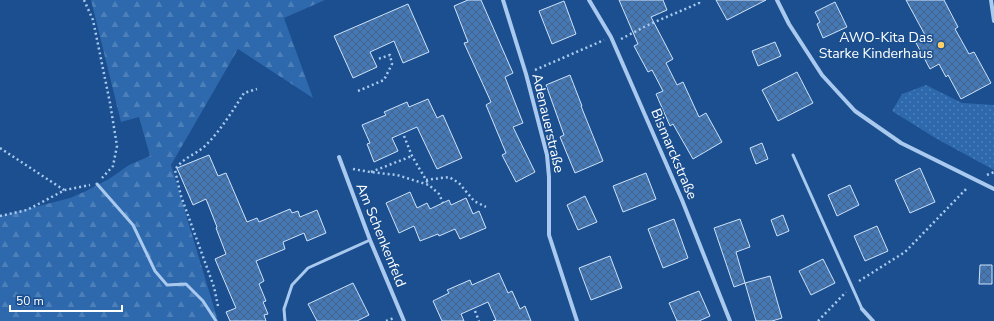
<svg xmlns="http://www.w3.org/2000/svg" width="994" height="321" font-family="'Nunito Sans',sans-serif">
	<defs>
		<pattern id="grass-dots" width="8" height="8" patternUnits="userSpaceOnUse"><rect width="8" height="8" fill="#2e69ad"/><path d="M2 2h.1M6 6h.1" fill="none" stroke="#4d80b9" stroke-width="1.8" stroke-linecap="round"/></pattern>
		<pattern id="forest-firs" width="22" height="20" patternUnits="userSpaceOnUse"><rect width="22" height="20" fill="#2e69ad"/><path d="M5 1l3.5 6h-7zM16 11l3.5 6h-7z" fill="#4d80b9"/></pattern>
		<pattern id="building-cross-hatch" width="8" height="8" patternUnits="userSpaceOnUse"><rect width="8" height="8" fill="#4478b7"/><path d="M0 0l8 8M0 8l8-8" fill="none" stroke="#486282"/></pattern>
	</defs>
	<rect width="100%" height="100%" fill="#1b4f8f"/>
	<path fill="url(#grass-dots)" d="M926,85L962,103L994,105V170L937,139L892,111L902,94Z"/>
	<path fill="url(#forest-firs)" d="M91,0H325L284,18L313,98L238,49L171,165L218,321H0V216L70,198L86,191L109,179L129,165L150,156L139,117L121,122Z"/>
	<g fill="url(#building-cross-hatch)" stroke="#cfe3fa">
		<path d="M468,0H481L513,73L505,77L523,123L513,127L535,172L516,182L502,155L506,153L486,105L491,102L464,43L468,42L454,6Z"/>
		<path d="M619,0H663L667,10L651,17L673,59L666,63L677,85L683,82L699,117L706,113L722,142L693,159L673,124L670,126L656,94L663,91L652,70L648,72L634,46L638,44Z"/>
		<path d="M716,0H766L727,20Z"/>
		<path d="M906,0H944L958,27L955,29L969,54L974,52L991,83L961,99L948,75L946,77L939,64L930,69L915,41L925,35Z"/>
		<path d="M564,1L576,34L552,44L539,11Z"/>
		<path d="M835,2L847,27L823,38L817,24L820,22L815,12Z"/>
		<path d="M408,4L429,52L403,63L394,41L370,52L377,67L353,78L334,36Z"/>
		<path d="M775,42L781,56L758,66L752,51Z"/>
		<path d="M797,72L813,103L778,121L762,90Z"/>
		<path d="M570,75L582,106H581L603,161L575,173L560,137L564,135L546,85Z"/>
		<path d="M428,99L437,118L443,115L462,158L437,169L417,127L392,138L398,151L374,162L367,144L370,143L362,125L386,115L384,112L407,102L409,107Z"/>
		<path d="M762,143L768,159L756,164L750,148Z"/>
		<path d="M209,155L218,176L226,173L247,222L257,218L259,222L290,209L292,213L298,211L300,217L317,210L326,233L307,241L304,233L283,242L285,249L256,261L264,281L259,284L266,301L263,302L268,314L264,315L266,321H230L226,312L236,308L215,259L226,254L216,228L217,227L206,199L193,205L177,168Z"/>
		<path d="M920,168L935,202L910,213L895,180Z"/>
		<path d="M646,173L656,199L623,212L613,186Z"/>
		<path d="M850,185L859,205L837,216L828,195Z"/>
		<path d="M410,192L417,208L427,203L430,209L449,200L451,205L466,198L473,214L479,211L486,228L460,239L455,229L439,236L438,234L420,241L414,226L399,233L386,203Z"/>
		<path d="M585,196L597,222L578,230L567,205Z"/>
		<path d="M783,215L789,231L777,236L771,220Z"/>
		<path d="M674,219L688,258L663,268L648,229Z"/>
		<path d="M740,219L750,247L736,252L745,283L734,287L714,228Z"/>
		<path d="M877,226L888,251L865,261L854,236Z"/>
		<path d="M610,256L622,288L591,300L579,268Z"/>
		<path d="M823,259L835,283L811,295L799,271Z"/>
		<path d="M980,265H992V284H979Z"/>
		<path d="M499,273L508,293L512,291L520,309L525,306L531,321H493L496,320L488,302L461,314L464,321H442L433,301L449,293L447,290L470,280L472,285Z"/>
		<path d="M770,276L782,318L772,321H756L745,283Z"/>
		<path d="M353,283L369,315L357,321H317L308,304Z"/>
		<path d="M699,291L710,316L699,321H677L669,303Z"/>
	</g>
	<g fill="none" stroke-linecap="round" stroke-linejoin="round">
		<g stroke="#a9c9ee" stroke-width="2.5" stroke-dasharray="2 3" stroke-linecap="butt">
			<path d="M84,0L93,20L110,103L117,146L113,166L102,178"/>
			<path d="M621,39L648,25L699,3V0"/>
			<path d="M535,70L604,40"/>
			<path d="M358,91L384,80L392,64L390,55L378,59"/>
			<path d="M404,136L412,156L429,185"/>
			<path d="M0,148L64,190"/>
			<path d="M353,169L370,172L397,175L429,185L439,194L443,203"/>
			<path d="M371,172L412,156"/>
			<path d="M987,175L994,172"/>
			<path d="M426,180L449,177L459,183L474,201L486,207"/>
			<path d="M0,216L27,210L65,190L90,185"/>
			<path d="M859,281L905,252L968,187"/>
			<path d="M218,306L214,287L181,196L175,170C183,157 196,155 206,145C221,130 233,110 244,93L257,89"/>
			<path d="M475,311L479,321"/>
			<path d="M386,321L394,318"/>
			<path d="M818,321L846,292"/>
		</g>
		<g stroke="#a9c9ee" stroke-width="3">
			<path d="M793,155L862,309"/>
			<path d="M97,184L133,225L155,271L167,285L186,284L203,301L216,321"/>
			<path d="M285,321L284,309L292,285L308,268L370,240"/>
		</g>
		<g stroke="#a9c9ee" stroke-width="4">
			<path d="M503,0L526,74L547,155L549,177V235L577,321"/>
			<path d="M589,0L611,37L682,200L730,321"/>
			<path d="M777,0L789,24L822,75L855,111L901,143L994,189"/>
			<path d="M991,0L994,21"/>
			<path d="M339,157L370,240L404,321"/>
			<path d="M862,309L873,321"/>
		</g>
	</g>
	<circle fill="#ffd166" stroke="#1b4f8f" stroke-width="1.5" cx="941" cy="45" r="4"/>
	<g text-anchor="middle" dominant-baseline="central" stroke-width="3" stroke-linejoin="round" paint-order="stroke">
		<g font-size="14" fill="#fff" stroke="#1b4f8f" text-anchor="end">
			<text x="933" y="37">AWO-Kita Das<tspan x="933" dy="16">Starke Kinderhaus</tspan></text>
		</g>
		<g font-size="14" fill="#fff" stroke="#1b4f8f">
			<text transform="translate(548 123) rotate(77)">Adenauerstraße</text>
			<text transform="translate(674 154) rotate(67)">Bismarckstraße</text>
			<text transform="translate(381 235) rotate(68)">Am Schenkenfeld</text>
		</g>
	</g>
	<path d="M10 305v6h112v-6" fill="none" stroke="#ffffff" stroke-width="2"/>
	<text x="16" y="305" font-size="12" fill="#ffffff" stroke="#1b4f8f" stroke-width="3" paint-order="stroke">50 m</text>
</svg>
